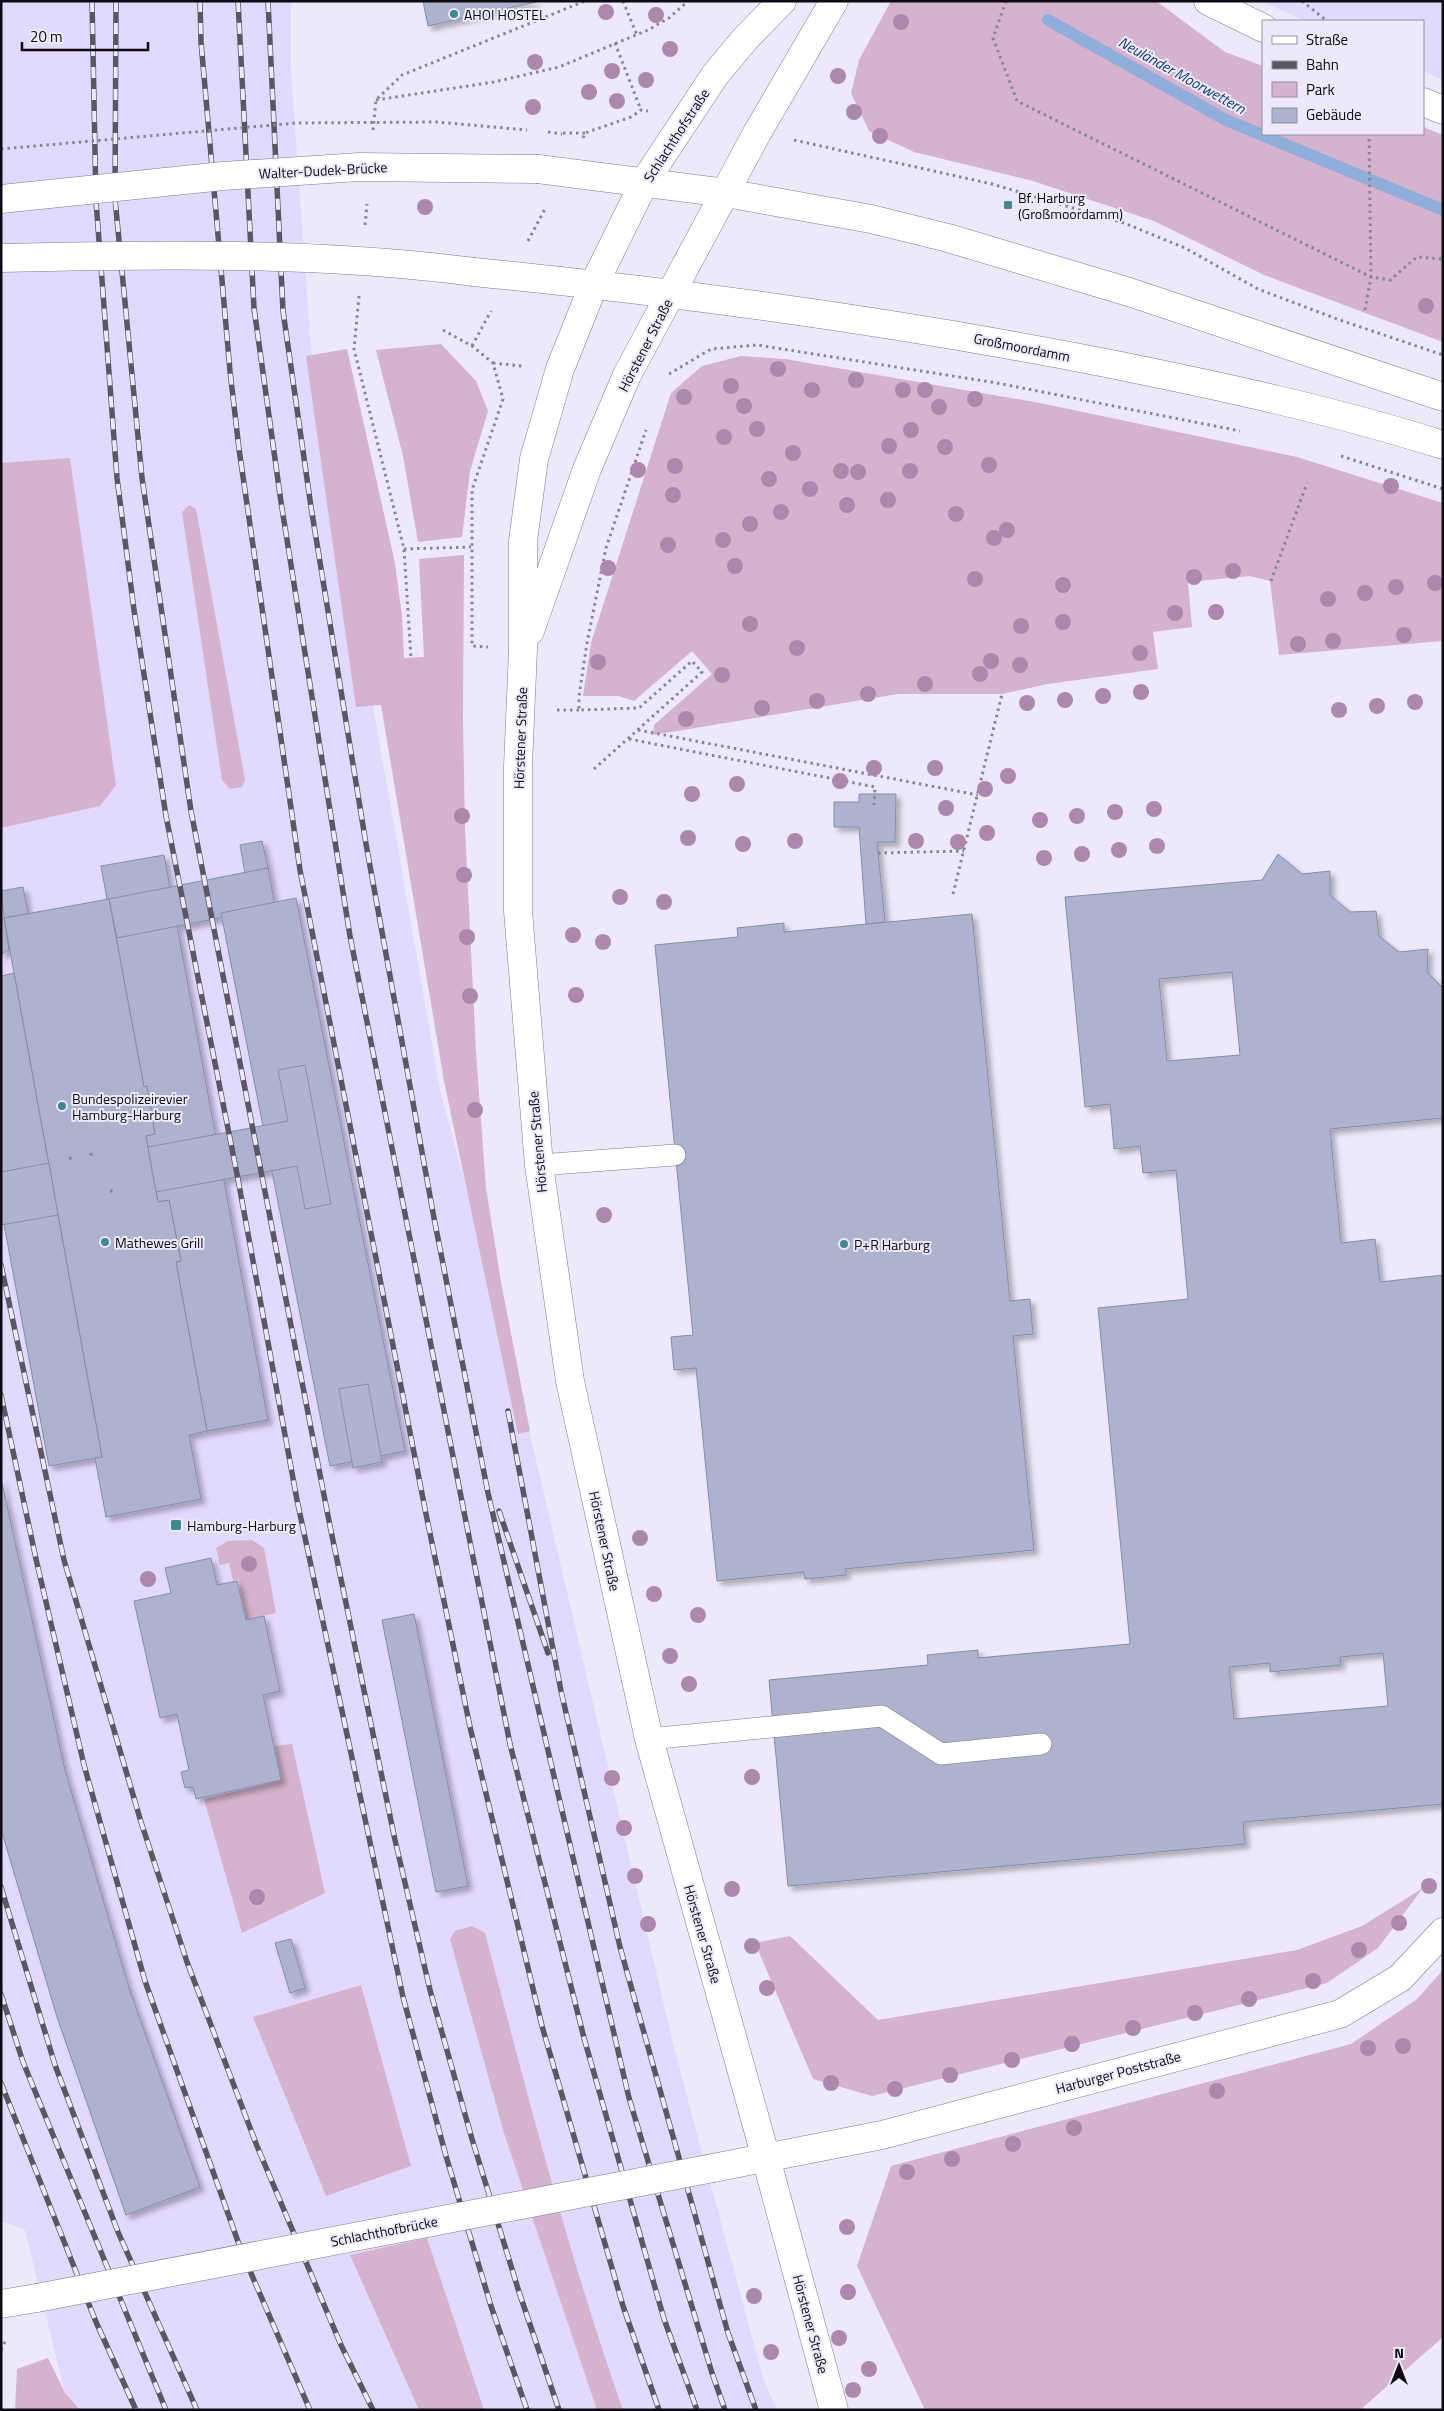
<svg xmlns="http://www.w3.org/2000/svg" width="1444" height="2411" font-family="'Titillium Web',sans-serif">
	<defs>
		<filter id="shadow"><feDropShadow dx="4.5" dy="4.5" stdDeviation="2.5" flood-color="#0004"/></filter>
	</defs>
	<rect width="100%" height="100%" fill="#ede9fb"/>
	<g fill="#e2d9fe">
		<path d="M1,1H291V71L311,349L440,1090L518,1383L674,2048L763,2378L777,2410H80L65,2393L25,2230L1,2221Z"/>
		<path d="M1260,1H1443V80L1423,71V21H1306Z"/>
	</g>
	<g fill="#d5b2cd">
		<path d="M891,1H1156L1225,52L1263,66V134H1423V127L1443,135V342L1264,275L1154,221L1033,181L914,152L869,131L851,93L859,60Z"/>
		<path d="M441,344L476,381L488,411L470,471L462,537L418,542L403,456L376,350Z"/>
		<path d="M347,349L395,563L402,616L404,658L424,657L419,559L464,555L463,719L465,828L476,1052L486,1188L501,1282L530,1431L518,1434L444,1081L381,705L356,707L306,356Z"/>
		<path d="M741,356L785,359L1040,403L1297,457L1443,503V641L1279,655L1270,581L1250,576L1188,582L1192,627L1153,632L1158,669L1048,684L1002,694H898L653,735L654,725L712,674L692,651L634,701L619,696H583L591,643L671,393L702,366Z"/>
		<path d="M70,458L116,785L100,806L1,828V463Z"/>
		<path d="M189,505L196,509L245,780L242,787L230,789L222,780L182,512Z"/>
		<path d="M252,1540L264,1548L276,1613L246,1620L238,1580L233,1581L229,1563L220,1565L216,1548L228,1541Z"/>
		<path d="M292,1744L325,1893L242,1933L204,1799L281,1780L274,1746Z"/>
		<path d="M1423,1888L1378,1948L1327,1983L872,2096L813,2079L755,1943L790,1936L878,2020L1297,1950L1362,1926Z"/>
		<path d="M472,1926L485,1933C527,2093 568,2254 623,2410H597L504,2133L450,1939L455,1931Z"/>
		<path d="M1443,1970V2337L1360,2410H925L857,2266L891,2166L1351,2044L1417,1999Z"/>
		<path d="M361,1985L411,2166L326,2196L253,2017Z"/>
		<path d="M427,2238L484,2410H419L350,2255Z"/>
		<path d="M48,2358L65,2393L80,2410H15L17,2369Z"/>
	</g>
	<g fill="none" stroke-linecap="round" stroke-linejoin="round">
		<path stroke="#8faedb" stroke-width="12" d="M1048,20L1226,120L1443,210"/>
	</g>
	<g fill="#adb2ce" stroke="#878ca7" fill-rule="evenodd" filter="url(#shadow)">
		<path d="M423,1H536V2L428,26Z"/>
		<path d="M859,794H896L895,842H877L885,922L866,924L859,827H834V802H859Z"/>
		<path d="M262,841L268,868L245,873L240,845Z"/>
		<path d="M1278,854L1302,874L1330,871V895L1350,912L1376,911L1379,936L1399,952L1428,949L1427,972L1443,988V1118L1330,1129L1341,1243L1375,1239L1380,1282L1443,1275V1804L1243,1822L1245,1844L788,1886L769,1680L928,1665L927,1655L978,1650V1658L1130,1644L1098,1308L1188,1299L1176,1170L1143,1173L1140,1146L1114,1149L1110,1104L1085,1107L1065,897L1262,880ZM1232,972L1240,1055L1167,1061L1159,979ZM1383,1653L1388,1706L1234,1719L1229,1667L1270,1663V1672L1341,1665L1340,1657Z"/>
		<path d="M164,855L268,1420L207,1431L176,1262L181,1261L169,1200L158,1202L156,1192L146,1136L155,1134L147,1086L144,1087L109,899H107L101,866Z"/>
		<path d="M268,868L275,907L117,938L109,899Z"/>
		<path d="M23,887L28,914L4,918L1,891Z"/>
		<path d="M296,898L405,1451L330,1466L221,913Z"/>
		<path d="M109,899L144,1087L147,1086L155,1134L146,1136L156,1192L158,1202L169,1200L181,1261L176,1262L207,1431L189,1435L201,1499L106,1517L95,1458L102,1457L4,918Z"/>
		<path d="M972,914L1010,1301L1030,1299L1033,1334L1013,1336L1034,1550L845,1569L846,1575L805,1579L804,1572L717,1581L696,1368L674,1370L671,1337L693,1335L655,945L738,937L737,928L784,923V932Z"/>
		<path d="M4,918L9,950L1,954V919Z"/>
		<path d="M14,973L102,1457L49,1466L1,1208V976Z"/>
		<path d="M305,1065L331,1204L305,1209L297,1166L156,1192L148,1147L288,1121L278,1070Z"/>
		<path d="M49,1163L58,1215L1,1225V1172Z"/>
		<path d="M368,1384L382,1462L353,1468L339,1389Z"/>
		<path d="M1,1478L65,1770L129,1988L200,2187L126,2215L57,2017L1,1829Z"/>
		<path d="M211,1558L217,1585L237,1581L246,1620L264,1616L280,1691L263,1695L281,1780L196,1799L193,1787L185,1788L181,1772L189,1770L177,1714L160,1718L134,1601L171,1593L165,1568Z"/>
		<path d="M414,1614L468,1886L436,1892L382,1620Z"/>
		<path d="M291,1939L305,1988L290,1993L275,1943Z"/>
	</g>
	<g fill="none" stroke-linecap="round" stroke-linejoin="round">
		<defs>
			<g id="service">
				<path d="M539,1165L675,1155"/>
				<path d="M649,1739L882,1716L941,1754L1041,1744"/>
			</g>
			<g id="minor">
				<path d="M782,1L745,39L715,75L645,181L594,284L560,369L534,459L523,541V649L518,767V911L539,1165L570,1381L649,1739L766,2158L834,2410"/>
				<path d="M1208,1L1263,28"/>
				<path d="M1423,102L1443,110"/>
				<path d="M530,631L587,469L627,375L757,133L834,1"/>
				<path d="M713,2168L882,2135L1340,2014L1400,1978L1443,1932"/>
				<path d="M1,2304L37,2298"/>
			</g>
			<g id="primary">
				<path d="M538,169L726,193L871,219L948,238L1129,292L1443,397"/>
				<path d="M474,272C686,293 897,322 1106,363C1220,386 1332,410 1443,445"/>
			</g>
		</defs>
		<use href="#service" stroke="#7e7892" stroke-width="22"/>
		<use href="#minor" stroke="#7e7892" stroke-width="29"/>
		<use href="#primary" stroke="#7e7892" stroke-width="29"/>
		<g stroke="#888592" stroke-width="3" stroke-dasharray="2.5 4" stroke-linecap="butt">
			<path d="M623,1L637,35"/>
			<path d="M1006,1L993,38L1017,101L1371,277L1390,280L1417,257L1443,259"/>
			<path d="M1302,1L1327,21"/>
			<path d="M615,43L641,110"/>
			<path d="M376,100L494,82L559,67L648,30L669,18L688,1"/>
			<path d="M373,130L376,100L402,75L585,1"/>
			<path d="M563,133H585"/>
			<path d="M583,138L585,133L631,117L641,110L648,111"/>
			<path d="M794,140L992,184L1124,223L1185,248L1258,289L1337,319L1443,355"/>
			<path d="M365,225L367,204"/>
			<path d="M528,241L546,207"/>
			<path d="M359,296L354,349L404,549L411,658"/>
			<path d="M1365,310L1371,277L1369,134"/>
			<path d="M443,330L472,346L493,363L503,399L472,490V646L488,647"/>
			<path d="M472,346L491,311"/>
			<path d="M493,363L522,366"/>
			<path d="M669,374L711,349L757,345L997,383L1240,431"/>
			<path d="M1341,456L1443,489"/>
			<path d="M404,549L471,547"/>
			<path d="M1271,581L1307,483"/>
			<path d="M557,710H579"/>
			<path d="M638,730L978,795"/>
			<path d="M629,739L875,787L874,805"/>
			<path d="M594,769L702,672L692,661L639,708L579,710V696L587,643L606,548L646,430"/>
			<path d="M878,853L964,851"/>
			<path d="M953,894L1002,694"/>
			<path d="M91,1153V1156"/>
			<path d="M70,1157L71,1160"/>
			<path d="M110,1191H113"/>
			<path d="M1,2350L6,2340"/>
		</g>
		<use href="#service" stroke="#fff" stroke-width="21"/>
		<use href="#minor" stroke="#fff" stroke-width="28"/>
		<use href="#primary" stroke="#fff" stroke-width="28"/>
		<defs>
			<g id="rail">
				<path d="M92,1L96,201L117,478L134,610L166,816L237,1174L297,1500L403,1997L446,2156L491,2306L527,2410"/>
				<path d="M116,1L115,199L142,478L191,811L330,1526L395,1840L430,1990L472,2139L519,2292L559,2410"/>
				<path d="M200,1L201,42L230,371L239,449L300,870L426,1514L470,1727L542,2026L623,2306L659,2410"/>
				<path d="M238,1L254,308L281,502L350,936L510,1744L584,2038L664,2319L697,2410"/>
				<path d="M268,1L283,311L311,507L366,844L434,1218L488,1493L629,2098L712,2373L725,2410"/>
				<path d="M1,1265L64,1560L141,1822L187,1962L257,2146L341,2345L373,2410"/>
				<path d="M1,1395L36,1559L84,1765L145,1981L241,2250L310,2410"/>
				<path d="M508,1411L561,1691L620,1947L728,2333L756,2410"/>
				<path d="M499,1511L548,1653"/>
				<path d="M1,1887L55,2065L118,2232L197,2410"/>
				<path d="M1,1994L23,2062L166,2410"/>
				<path d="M1,2083L96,2322L136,2410"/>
			</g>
		</defs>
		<use href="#rail" stroke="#5a5763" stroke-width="5.5"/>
		<use href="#rail" stroke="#ede9fb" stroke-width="4" stroke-dasharray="11" stroke-linecap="butt"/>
		<defs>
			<path id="minor-bridge" d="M37,2298L713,2168"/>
			<g id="primary-bridge">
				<path d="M1,199L223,176L359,167L538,169"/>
				<path d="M1,258C159,254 317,252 474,272"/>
			</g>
		</defs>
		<use href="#minor-bridge" stroke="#7e7892" stroke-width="29" stroke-linecap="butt"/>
		<use href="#primary-bridge" stroke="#7e7892" stroke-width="29" stroke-linecap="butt"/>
		<g stroke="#888592" stroke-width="3" stroke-dasharray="2.5 4" stroke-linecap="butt">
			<path d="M548,132L562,134"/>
			<path d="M1,149L296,123L437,122L527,130"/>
		</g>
		<use href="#minor-bridge" stroke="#fff" stroke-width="28"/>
		<use href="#primary-bridge" stroke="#fff" stroke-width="28"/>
	</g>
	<g fill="#ac89ac">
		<circle cx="606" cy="12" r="8"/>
		<circle cx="656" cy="15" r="8"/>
		<circle cx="901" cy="22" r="8"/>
		<circle cx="670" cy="49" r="8"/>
		<circle cx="535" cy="62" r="8"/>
		<circle cx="612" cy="71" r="8"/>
		<circle cx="838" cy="76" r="8"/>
		<circle cx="646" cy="80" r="8"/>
		<circle cx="589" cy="92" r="8"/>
		<circle cx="617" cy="101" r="8"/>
		<circle cx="533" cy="107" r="8"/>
		<circle cx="854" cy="112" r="8"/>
		<circle cx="880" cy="136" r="8"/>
		<circle cx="425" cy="207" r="8"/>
		<circle cx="1426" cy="306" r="8"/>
		<circle cx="778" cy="369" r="8"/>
		<circle cx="856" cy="380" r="8"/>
		<circle cx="731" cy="386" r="8"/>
		<circle cx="812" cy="390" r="8"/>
		<circle cx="903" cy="390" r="8"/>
		<circle cx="925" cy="390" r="8"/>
		<circle cx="684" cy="397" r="8"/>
		<circle cx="975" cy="399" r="8"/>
		<circle cx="744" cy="406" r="8"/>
		<circle cx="939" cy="407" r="8"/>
		<circle cx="757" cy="429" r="8"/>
		<circle cx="911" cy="430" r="8"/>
		<circle cx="724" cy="437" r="8"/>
		<circle cx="889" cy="446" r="8"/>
		<circle cx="945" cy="447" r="8"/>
		<circle cx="793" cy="453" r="8"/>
		<circle cx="989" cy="465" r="8"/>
		<circle cx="675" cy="466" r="8"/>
		<circle cx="638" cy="470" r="8"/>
		<circle cx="841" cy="471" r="8"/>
		<circle cx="910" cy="471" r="8"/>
		<circle cx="858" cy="472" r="8"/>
		<circle cx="769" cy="479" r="8"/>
		<circle cx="1391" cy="486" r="8"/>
		<circle cx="810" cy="489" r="8"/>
		<circle cx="673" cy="495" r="8"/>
		<circle cx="888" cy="500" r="8"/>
		<circle cx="847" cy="505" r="8"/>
		<circle cx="781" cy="512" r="8"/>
		<circle cx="956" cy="514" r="8"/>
		<circle cx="750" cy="524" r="8"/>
		<circle cx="1007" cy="530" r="8"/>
		<circle cx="994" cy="538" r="8"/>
		<circle cx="723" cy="540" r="8"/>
		<circle cx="668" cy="545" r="8"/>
		<circle cx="735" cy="566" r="8"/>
		<circle cx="608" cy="568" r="8"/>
		<circle cx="1233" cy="571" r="8"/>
		<circle cx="1194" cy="577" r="8"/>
		<circle cx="975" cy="579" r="8"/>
		<circle cx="1435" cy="583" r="8"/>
		<circle cx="1063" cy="585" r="8"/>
		<circle cx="1396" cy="587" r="8"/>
		<circle cx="1365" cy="593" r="8"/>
		<circle cx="1328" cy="599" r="8"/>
		<circle cx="1216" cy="612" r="8"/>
		<circle cx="1175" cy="613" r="8"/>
		<circle cx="1063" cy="622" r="8"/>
		<circle cx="750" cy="624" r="8"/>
		<circle cx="1021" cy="626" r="8"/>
		<circle cx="1404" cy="635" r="8"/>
		<circle cx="1333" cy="641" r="8"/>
		<circle cx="1298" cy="644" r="8"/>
		<circle cx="797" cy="648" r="8"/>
		<circle cx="1140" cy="653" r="8"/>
		<circle cx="991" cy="661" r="8"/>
		<circle cx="598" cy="662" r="8"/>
		<circle cx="1020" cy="665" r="8"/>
		<circle cx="980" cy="674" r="8"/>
		<circle cx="722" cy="675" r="8"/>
		<circle cx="925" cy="684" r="8"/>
		<circle cx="1141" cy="692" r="8"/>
		<circle cx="868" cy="694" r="8"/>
		<circle cx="1103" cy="696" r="8"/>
		<circle cx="1065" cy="700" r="8"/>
		<circle cx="817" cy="701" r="8"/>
		<circle cx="1415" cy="702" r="8"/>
		<circle cx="1027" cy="703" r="8"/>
		<circle cx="1377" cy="706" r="8"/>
		<circle cx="762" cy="708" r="8"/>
		<circle cx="1339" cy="710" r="8"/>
		<circle cx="686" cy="719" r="8"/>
		<circle cx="874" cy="768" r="8"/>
		<circle cx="935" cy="768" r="8"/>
		<circle cx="1008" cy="776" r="8"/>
		<circle cx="840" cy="781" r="8"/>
		<circle cx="737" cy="784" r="8"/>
		<circle cx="985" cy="789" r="8"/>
		<circle cx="692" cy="794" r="8"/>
		<circle cx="946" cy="808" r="8"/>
		<circle cx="1154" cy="809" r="8"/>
		<circle cx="1115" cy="812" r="8"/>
		<circle cx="462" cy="816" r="8"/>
		<circle cx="1077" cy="816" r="8"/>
		<circle cx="1040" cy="820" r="8"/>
		<circle cx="987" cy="833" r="8"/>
		<circle cx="688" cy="838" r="8"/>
		<circle cx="795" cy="841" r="8"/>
		<circle cx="916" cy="841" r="8"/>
		<circle cx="958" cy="842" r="8"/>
		<circle cx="743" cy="844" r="8"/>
		<circle cx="1157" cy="846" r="8"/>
		<circle cx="1119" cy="850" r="8"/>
		<circle cx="1082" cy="854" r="8"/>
		<circle cx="1044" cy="858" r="8"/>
		<circle cx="464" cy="875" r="8"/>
		<circle cx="620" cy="897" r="8"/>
		<circle cx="664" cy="902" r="8"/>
		<circle cx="573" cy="935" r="8"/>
		<circle cx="467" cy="937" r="8"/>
		<circle cx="603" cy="942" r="8"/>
		<circle cx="576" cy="995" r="8"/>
		<circle cx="470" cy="996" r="8"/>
		<circle cx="475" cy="1110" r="8"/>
		<circle cx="604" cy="1215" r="8"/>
		<circle cx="640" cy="1538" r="8"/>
		<circle cx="249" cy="1564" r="8"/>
		<circle cx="148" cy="1579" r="8"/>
		<circle cx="654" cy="1594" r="8"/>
		<circle cx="698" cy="1615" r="8"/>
		<circle cx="670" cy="1656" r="8"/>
		<circle cx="689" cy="1684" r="8"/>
		<circle cx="752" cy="1777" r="8"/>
		<circle cx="612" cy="1778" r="8"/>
		<circle cx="624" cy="1828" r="8"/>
		<circle cx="635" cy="1876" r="8"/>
		<circle cx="1429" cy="1886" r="8"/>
		<circle cx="732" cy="1889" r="8"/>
		<circle cx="257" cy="1897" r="8"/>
		<circle cx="1399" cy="1923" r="8"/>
		<circle cx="648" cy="1924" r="8"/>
		<circle cx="752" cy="1946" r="8"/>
		<circle cx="1359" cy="1950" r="8"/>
		<circle cx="1313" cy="1981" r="8"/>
		<circle cx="767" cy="1988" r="8"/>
		<circle cx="1249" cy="1999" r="8"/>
		<circle cx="1195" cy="2013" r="8"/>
		<circle cx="1133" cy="2028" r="8"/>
		<circle cx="1072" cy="2044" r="8"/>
		<circle cx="1403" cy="2046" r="8"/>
		<circle cx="1368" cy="2048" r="8"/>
		<circle cx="1012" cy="2060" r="8"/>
		<circle cx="950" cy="2075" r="8"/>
		<circle cx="831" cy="2083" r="8"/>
		<circle cx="895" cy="2089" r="8"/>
		<circle cx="1217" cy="2091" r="8"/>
		<circle cx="1074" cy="2128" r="8"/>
		<circle cx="1013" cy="2144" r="8"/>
		<circle cx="952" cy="2159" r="8"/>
		<circle cx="907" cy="2172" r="8"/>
		<circle cx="847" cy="2227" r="8"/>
		<circle cx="848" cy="2292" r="8"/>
		<circle cx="754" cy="2296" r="8"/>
		<circle cx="839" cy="2338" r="8"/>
		<circle cx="771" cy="2352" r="8"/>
		<circle cx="869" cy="2369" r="8"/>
		<circle cx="853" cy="2390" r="8"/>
	</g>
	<g fill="#41898d" stroke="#ede9fb" stroke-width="2">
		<circle cx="454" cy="14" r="5"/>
		<rect x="1003" y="200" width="10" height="10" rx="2.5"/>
		<circle cx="62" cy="1106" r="5"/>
		<circle cx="105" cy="1242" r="5"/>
		<circle cx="844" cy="1244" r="5"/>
		<rect x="170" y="1519" width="12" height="12" rx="2.5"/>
	</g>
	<g text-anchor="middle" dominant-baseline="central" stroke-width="4" stroke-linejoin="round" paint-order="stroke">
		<g font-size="14" fill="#0d0a13" stroke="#ede9fb" text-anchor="start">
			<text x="464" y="14">AHOI HOSTEL</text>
			<text x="1018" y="197">Bf. Harburg<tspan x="1018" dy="16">(Großmoordamm)</tspan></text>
			<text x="72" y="1098">Bundespolizeirevier<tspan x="72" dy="16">Hamburg-Harburg</tspan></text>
			<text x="115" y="1242">Mathewes Grill</text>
			<text x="854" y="1244">P+R Harburg</text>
			<text x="187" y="1525">Hamburg-Harburg</text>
		</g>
		<g font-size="14" fill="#0d0a13" stroke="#ede9fb">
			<text transform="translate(676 135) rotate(-57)">Schlachthofstraße</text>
			<text transform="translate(323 170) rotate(-3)">Walter-Dudek-Brücke</text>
			<text transform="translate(645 345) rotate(-63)">Hörstener Straße</text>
			<text transform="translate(1022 347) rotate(11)">Großmoordamm</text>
			<text transform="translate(520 738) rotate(-88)">Hörstener Straße</text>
			<text transform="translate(537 1142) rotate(-95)">Hörstener Straße</text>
			<text transform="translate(605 1541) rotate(78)">Hörstener Straße</text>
			<text transform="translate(703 1934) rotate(74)">Hörstener Straße</text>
			<text transform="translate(1118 2072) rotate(-15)">Harburger Poststraße</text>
			<text transform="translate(384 2231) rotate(-11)">Schlachthofbrücke</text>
			<text transform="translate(811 2324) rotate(75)">Hörstener Straße</text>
		</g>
		<g font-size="15" font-style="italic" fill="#123b71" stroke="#ede9fb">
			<text transform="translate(1182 75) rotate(29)">Neuländer Moorwettern</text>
		</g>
	</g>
	<rect width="1444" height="2411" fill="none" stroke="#0d0a13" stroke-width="5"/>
	<rect x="1262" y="20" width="162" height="115" fill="#ede9fb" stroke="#93909e"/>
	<rect x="1272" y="36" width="25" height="8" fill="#ffffff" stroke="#93909e"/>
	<text x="1306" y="45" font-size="15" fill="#0d0a13">Straße</text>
	<rect x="1272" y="61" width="25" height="8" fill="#5a5763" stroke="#93909e"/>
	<text x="1306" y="70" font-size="15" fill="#0d0a13">Bahn</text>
	<rect x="1272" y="82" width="25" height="15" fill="#d5b2cd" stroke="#93909e"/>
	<text x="1306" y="95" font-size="15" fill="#0d0a13">Park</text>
	<rect x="1272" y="108" width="25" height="15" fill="#adb2ce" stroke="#93909e"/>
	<text x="1306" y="120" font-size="15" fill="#0d0a13">Gebäude</text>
	<g transform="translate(1399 2366)" stroke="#ede9fb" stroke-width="4" paint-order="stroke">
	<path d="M0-4L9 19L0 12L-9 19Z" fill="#0d0a13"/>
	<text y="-8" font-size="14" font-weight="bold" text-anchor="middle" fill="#0d0a13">N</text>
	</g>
	<path d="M22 42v8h126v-8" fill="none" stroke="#0d0a13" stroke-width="2.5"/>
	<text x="30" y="42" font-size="15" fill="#0d0a13" stroke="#ede9fb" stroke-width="4" paint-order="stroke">20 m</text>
</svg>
